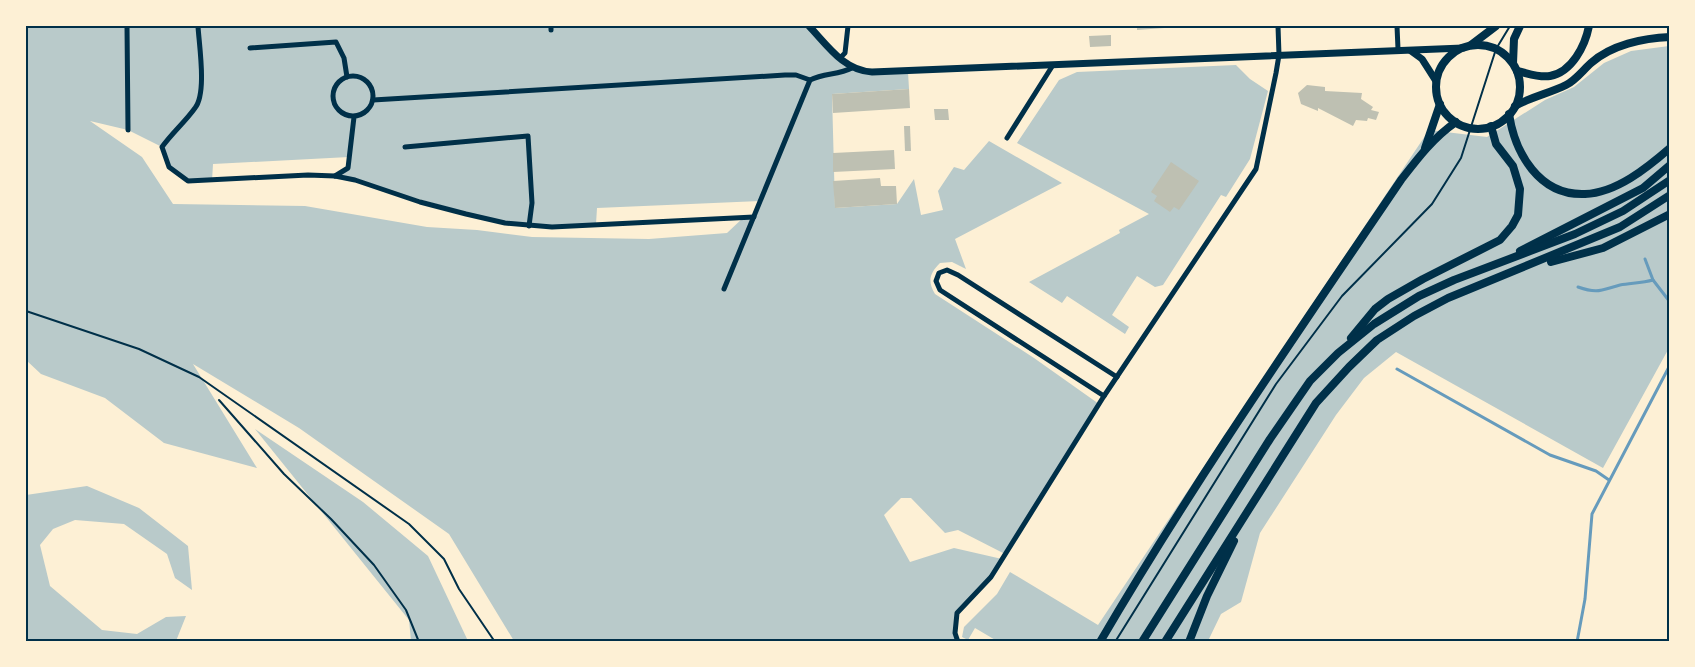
<svg xmlns="http://www.w3.org/2000/svg" width="1695" height="667" font-family="'Source Serif 4',serif">
	<rect width="100%" height="100%" fill="#fdf0d5"/>
	<g fill="#b9caca" fill-rule="evenodd">
		<path d="M26,26H809L852,68L908,72L909,89L832,94L835,208L897,204L914,179L921,215L943,210L938,191L954,167L964,170L989,141L1062,183L955,239L966,269L952,262L940,263C930,273 927,281 935,294L1034,358L1099,404L1005,554L958,530L945,533L911,498H901L884,515L910,562L954,548L1002,559L991,577L957,613L955,633L958,641H514L449,534L299,428L193,364L257,468L164,443L105,398L41,374L26,360ZM90,121L128,130L162,147L169,167L188,181H212L213,164L349,157L348,168L335,176L505,223L572,226L596,224L597,208L760,201L754,216L744,217L727,233L649,239L532,237L477,230L427,227L305,206L173,204L142,157Z"/>
		<path d="M1669,46V348L1603,468L1396,352L1364,378L1336,415L1260,533L1241,602L1221,614L1208,641L1010,642L1006,640L1005,641H997L975,628L968,640L962,637L964,627L997,594L1010,572L1098,625L1429,130L1487,137L1545,100L1574,87L1604,63L1631,51Z"/>
		<path d="M1236,65L1250,79L1268,91L1250,159L1226,197L1221,195L1163,285L1155,287L1137,276L1112,315L1129,327L1125,334L1067,296L1062,303L1029,282L1120,233L1119,230L1149,214L1017,143L1059,80L1077,72Z"/>
		<path d="M255,429L363,502L428,556L468,641H411L409,620Z"/>
		<path d="M87,486L139,508L188,546L192,590L175,578L167,554L124,524L75,520L53,529L40,545L50,586L102,630L137,634L166,617L186,616L176,641H26V495Z"/>
	</g>
	<g fill="none" stroke-linecap="round" stroke-linejoin="round">
		<g stroke="#669bbc" stroke-width="3">
			<path d="M1645,259L1653,280L1670,302"/>
			<path d="M1578,287C1598,294 1601,290 1620,285C1631,283 1642,283 1653,280"/>
			<path d="M1397,369L1550,455L1596,471L1609,480"/>
			<path d="M1577,642L1585,599L1592,514L1670,365"/>
		</g>
	</g>
	<g fill="#bec0b2">
		<path d="M1137,26H1178V27L1137,30Z"/>
		<path d="M1111,35V46L1090,47L1089,36Z"/>
		<path d="M1307,85L1325,87V91L1362,93L1361,99L1373,107L1371,110L1379,112L1376,120L1368,118L1367,121L1356,120L1353,126L1318,108V111L1301,104L1298,93Z"/>
		<path d="M909,89L910,108L833,113L832,94Z"/>
		<path d="M934,109H948L949,120H935Z"/>
		<path d="M904,126H910L911,151H905Z"/>
		<path d="M894,150L895,169L833,172V153Z"/>
		<path d="M1171,162L1199,181L1179,210L1174,207L1170,212L1154,201L1157,196L1151,192Z"/>
		<path d="M880,178L881,186H896L897,204L835,208L833,181Z"/>
	</g>
	<g fill="none" stroke-linecap="round" stroke-linejoin="round">
		<path stroke="#003049" stroke-width="2" d="M219,400L284,474L331,519L374,565L406,610L419,642"/>
		<g stroke="#003049" stroke-width="2">
			<path d="M26,311L139,349L199,377L409,524L444,559L459,589L495,642"/>
			<path d="M1115,642L1276,384L1342,296L1432,204L1461,158L1496,49L1510,26"/>
		</g>
		<g stroke="#003049" stroke-width="5">
			<path d="M127,26L128,130"/>
			<path d="M198,26C199,45 207,93 195,108C185,122 172,133 162,147L169,167L188,181L308,175L335,176L355,180L420,202L466,214L505,223L552,227L754,217"/>
			<path d="M551,26V30"/>
			<path d="M1397,26L1398,49"/>
			<path d="M250,48L336,42L344,58L347,77"/>
			<path d="M840,58L845,53L848,26"/>
			<circle cx="353" cy="96" r="20"/>
			<path d="M373,100L785,75H796L810,80C824,73 838,75 852,68"/>
			<path d="M1007,138L1053,65"/>
			<path d="M405,147L528,136L532,203L529,226"/>
			<path d="M335,176L348,168L354,117"/>
			<path d="M724,289L810,80"/>
			<path d="M1104,396L940,290L936,281L939,273L947,270L958,275L1117,377"/>
			<path d="M958,642L955,633L957,613L991,577L1104,396L1256,169L1276,73L1279,55L1278,26"/>
		</g>
		<g stroke="#003049" stroke-width="7">
			<path d="M809,26C827,45 844,71 872,72L1463,48"/>
			<path d="M1411,51L1422,59L1436,81"/>
		</g>
		<g stroke="#003049" stroke-width="8">
			<path d="M1471,45L1496,26"/>
			<path d="M1513,63L1514,39L1520,26"/>
		</g>
		<g stroke="#003049" stroke-width="8">
			<circle cx="1478" cy="87" r="42"/>
			<path d="M1515,106C1531,97 1550,93 1566,85C1576,80 1583,70 1591,63C1611,45 1643,38 1670,37"/>
			<path d="M1425,148L1440,104"/>
			<path d="M1100,642C1193,483 1298,332 1401,180C1418,158 1433,138 1456,122"/>
		</g>
		<g stroke="#003049" stroke-width="8">
			<path d="M1517,71C1527,73 1539,78 1550,76C1572,72 1585,46 1589,26"/>
			<path d="M1509,114C1515,153 1539,196 1585,194C1616,193 1647,168 1670,148"/>
			<path d="M1520,251L1643,188L1670,165"/>
			<path d="M1551,262L1603,248L1670,214"/>
			<path d="M1351,338L1375,309L1388,299L1423,279L1500,240L1512,226L1518,215L1520,189L1513,166L1496,144L1491,126"/>
			<path d="M1142,642L1270,439L1310,381L1338,353L1374,324L1419,296L1454,280L1575,234L1623,211L1670,180"/>
			<path d="M1165,642L1316,403L1349,367L1377,340L1414,316L1448,298L1620,227L1670,195"/>
			<path d="M1189,642L1207,596L1234,541"/>
		</g>
	</g>
	<rect width="1695" height="667" fill="none" stroke="#fdf0d5" stroke-width="54"/>
	<rect x="27" y="27" width="1641" height="613" fill="none" stroke="#003049" stroke-width="2"/>
</svg>
